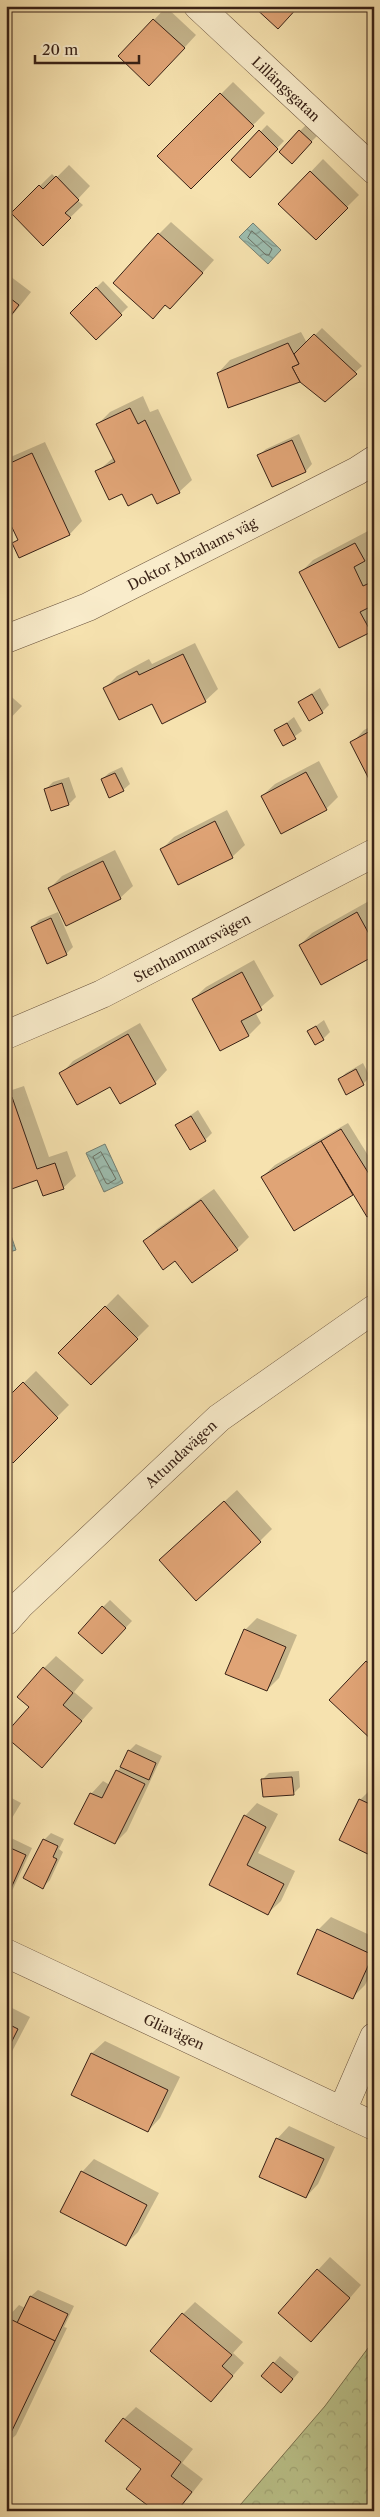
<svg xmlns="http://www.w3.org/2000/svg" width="380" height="2517" font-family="'Libre Caslon Text',serif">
	<defs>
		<pattern id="forest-crowns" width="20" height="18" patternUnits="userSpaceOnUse" patternTransform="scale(1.25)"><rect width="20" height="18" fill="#bbc38b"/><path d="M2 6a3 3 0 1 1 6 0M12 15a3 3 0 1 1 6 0" fill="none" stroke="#a2a777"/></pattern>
		<pattern id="water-waves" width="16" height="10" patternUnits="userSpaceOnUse" patternTransform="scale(1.25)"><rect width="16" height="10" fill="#9dbdaf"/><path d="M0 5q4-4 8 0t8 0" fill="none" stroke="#81998d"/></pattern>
	</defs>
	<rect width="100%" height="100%" fill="#f6e2af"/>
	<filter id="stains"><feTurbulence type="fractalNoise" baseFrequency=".004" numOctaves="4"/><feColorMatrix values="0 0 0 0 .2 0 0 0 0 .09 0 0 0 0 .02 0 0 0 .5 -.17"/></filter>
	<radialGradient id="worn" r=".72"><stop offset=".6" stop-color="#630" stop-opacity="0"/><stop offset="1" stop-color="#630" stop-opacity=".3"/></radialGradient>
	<path fill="url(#forest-crowns)" stroke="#7a7250" d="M374,2340V2511H235L325,2406Z"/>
	<g fill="url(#water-waves)" stroke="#757f72">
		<path d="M253,223L281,250L268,264L239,237Z"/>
		<path d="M105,1144L123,1183L104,1192L86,1153Z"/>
		<path d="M6,1221L16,1250L6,1253Z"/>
	</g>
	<g fill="#0003">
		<path d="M166,7L196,35L162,72L154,20Z"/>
		<path d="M233,82L265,113L191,188L159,156Z"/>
		<path d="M307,124L318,135L298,155L300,131Z"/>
		<path d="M267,125L284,141L250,176L233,160Z"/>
		<path d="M323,159L359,195L316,238L280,204Z"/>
		<path d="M69,165L90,186L77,200L83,205L43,244L12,213L52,174L56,178Z"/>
		<path d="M6,174L10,178L6,182Z"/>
		<path d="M171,222L214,260L183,295L159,234Z"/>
		<path d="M6,273L31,292L6,323Z"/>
		<path d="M103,281L128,307L96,338L71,313Z"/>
		<path d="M322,328L362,366L325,400L300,381L218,373L230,360L301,332L307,343Z"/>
		<path d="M6,337L12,341L6,348Z"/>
		<path d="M143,396L150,412L158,409L192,480L179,492H123L97,472L114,457L98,424L110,412Z"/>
		<path d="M299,434L312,464L306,471L272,486L259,455L266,449Z"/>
		<path d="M45,442L82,521L70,534L20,557L14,544L19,539L6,512V459Z"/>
		<path d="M368,531L374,542V551L367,557L374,570V627L370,631L301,572L313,560Z"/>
		<path d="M195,643L218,689L205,701L153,702L105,688L117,676L149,659L152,664Z"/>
		<path d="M320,688L329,705L322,712L299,702Z"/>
		<path d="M6,692L22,706L6,723Z"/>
		<path d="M294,717L302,731L284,744L276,731Z"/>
		<path d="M374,725V780L352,743L364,730Z"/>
		<path d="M319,761L338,797L326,809L262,796L275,784Z"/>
		<path d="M122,767L130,784L123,790L102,779L109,773Z"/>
		<path d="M69,777L76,797L69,804L52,809L46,789L53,782Z"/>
		<path d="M227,810L245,845L232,857L161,850L174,837Z"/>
		<path d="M115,850L133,886L120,898L50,888L62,876Z"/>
		<path d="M369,901L374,909V955L300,945L312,933Z"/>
		<path d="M58,912L73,947L67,953L48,962L32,927L39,920Z"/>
		<path d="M254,960L274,996L255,1012L261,1023L249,1035L221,1050L193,999L206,987Z"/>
		<path d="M324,1020L330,1032L323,1039L309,1031Z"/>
		<path d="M140,1023L167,1070L155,1083L111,1085L61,1074L73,1061Z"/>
		<path d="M363,1063L370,1077L363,1084L347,1093L339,1080L346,1073Z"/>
		<path d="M24,1086L49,1157L67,1151L76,1176L63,1188L38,1179L6,1190V1092Z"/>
		<path d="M198,1110L212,1133L205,1140L177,1125Z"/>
		<path d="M348,1123L374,1165V1212L354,1193L294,1230L262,1177L275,1165Z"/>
		<path d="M214,1189L249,1237L237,1249L176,1259L144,1242L157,1229Z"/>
		<path d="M118,1294L149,1326L91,1384L60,1353Z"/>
		<path d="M36,1371L69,1405L13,1461L6,1400Z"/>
		<path d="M237,1490L272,1529L260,1541L160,1560Z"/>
		<path d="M110,1600L132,1621L108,1646L103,1607Z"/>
		<path d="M257,1618L297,1635L279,1678L267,1690L245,1630Z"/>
		<path d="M374,1655V1740L331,1699Z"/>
		<path d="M56,1656L84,1680L74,1692L93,1708L42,1766L30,1707L44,1668Z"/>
		<path d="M136,1744L162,1756L127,1831L115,1843L91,1794L103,1781L110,1785L129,1751Z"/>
		<path d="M299,1771L300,1787L293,1794L262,1780L269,1773Z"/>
		<path d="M372,1788H374V1856L360,1800Z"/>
		<path d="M6,1795L21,1803L6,1828Z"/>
		<path d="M257,1803L278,1814L258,1853L295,1871L281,1901L268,1913L210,1884L245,1816Z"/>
		<path d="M51,1833L64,1839L59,1849L63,1852L50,1880L43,1887L25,1878L44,1840Z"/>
		<path d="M9,1837L32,1848L13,1889L6,1896V1840Z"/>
		<path d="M331,1917L374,1937V1967L365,1985L353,1997L318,1930Z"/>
		<path d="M6,2005L30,2017L6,2063Z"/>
		<path d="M105,2041L180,2077L160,2118L148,2131L72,2094L92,2053Z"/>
		<path d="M289,2126L335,2147L318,2184L306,2197L277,2139Z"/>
		<path d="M94,2159L159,2193L138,2232L126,2244L82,2172Z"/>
		<path d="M330,2257L361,2285L324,2328L318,2270Z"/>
		<path d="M38,2290L74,2306L64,2327L67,2328L16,2435L6,2444V2319L19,2305L25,2308L31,2296Z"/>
		<path d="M195,2302L243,2342L233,2353L244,2363L211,2400L183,2314Z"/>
		<path d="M280,2356L299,2372L288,2385L274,2363Z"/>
		<path d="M136,2407L193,2449L182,2463L203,2479L178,2511H157L124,2419Z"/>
	</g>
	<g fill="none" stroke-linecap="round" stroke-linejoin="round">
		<g stroke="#6a6f62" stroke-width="1">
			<path d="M252,231L272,249L269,255H266L248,238Z"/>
			<path d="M101,1152L116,1179L108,1184L106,1183L93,1157Z"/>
		</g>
	</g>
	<g fill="#e0a476" stroke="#382116">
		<path d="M64,6H74L69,12Z"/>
		<path d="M253,6H299L278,29Z"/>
		<path d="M153,19L185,48L149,86L118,56Z"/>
		<path d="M220,93L254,126L191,189L157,156Z"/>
		<path d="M374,96V108L368,102Z"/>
		<path d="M259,130L278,149L250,178L231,160Z"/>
		<path d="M299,130L312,142L292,164L279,152Z"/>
		<path d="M310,171L348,208L316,240L278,204Z"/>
		<path d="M56,176L79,200L65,213L71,218L43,246L11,213L39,185L43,189Z"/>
		<path d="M158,233L203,273L170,309L165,305L153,319L113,283Z"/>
		<path d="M96,287L122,315L96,340L70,313Z"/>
		<path d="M6,295L19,305L6,322Z"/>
		<path d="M314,334L357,374L325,402L300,382L292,367L299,364L294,354Z"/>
		<path d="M288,343L299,364L292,367L300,382L228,408L217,373Z"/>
		<path d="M130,408L138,424L145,420L180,493L157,504L152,494L128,506L122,494L109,500L95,471L115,462L96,424Z"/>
		<path d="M292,440L306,472L272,487L257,455Z"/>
		<path d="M32,453L70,535L19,558L12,543L18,540L6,515V465Z"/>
		<path d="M355,543L365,561L354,567L363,586L374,581V605L360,612L371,632L339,648L299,572Z"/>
		<path d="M183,654L206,702L162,724L152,704L119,720L103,688L137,671L139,675Z"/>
		<path d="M312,694L323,713L309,721L298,702Z"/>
		<path d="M6,714L11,719L6,724Z"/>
		<path d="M287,723L296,739L283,746L274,730Z"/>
		<path d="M374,729V781L371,783L350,742Z"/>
		<path d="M306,772L327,810L281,834L261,796Z"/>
		<path d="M115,773L124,791L109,798L101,779Z"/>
		<path d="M62,783L69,805L51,811L44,789Z"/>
		<path d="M215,821L233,858L178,885L160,849Z"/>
		<path d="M103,861L121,899L66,926L48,888Z"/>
		<path d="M357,912L374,943V956L321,985L299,945Z"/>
		<path d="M51,918L67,955L47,964L31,927Z"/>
		<path d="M242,972L262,1010L241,1021L249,1036L220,1051L192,999Z"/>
		<path d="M316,1026L324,1040L315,1045L307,1031Z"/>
		<path d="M128,1034L156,1084L120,1104L110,1087L77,1105L59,1073Z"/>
		<path d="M356,1069L364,1085L346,1095L338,1079Z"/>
		<path d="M12,1097L37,1169L55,1163L64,1189L43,1196L37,1180L6,1191V1099Z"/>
		<path d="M191,1116L206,1141L190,1150L175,1125Z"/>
		<path d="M341,1129L374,1182V1213L367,1217L321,1141Z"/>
		<path d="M321,1141L353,1195L294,1231L261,1177Z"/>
		<path d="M201,1200L238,1250L192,1283L175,1261L163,1270L143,1241Z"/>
		<path d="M105,1306L138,1339L91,1385L58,1353Z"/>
		<path d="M23,1382L58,1418L13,1463L6,1456V1399Z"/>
		<path d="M224,1501L261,1542L196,1601L159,1560Z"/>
		<path d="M102,1606L126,1628L102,1654L78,1633Z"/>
		<path d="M244,1629L286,1647L267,1691L225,1674Z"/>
		<path d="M366,1661L374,1668V1742L329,1700Z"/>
		<path d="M43,1667L73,1693L63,1705L82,1721L42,1768L6,1737V1733L29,1707L17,1697Z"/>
		<path d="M128,1750L156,1763L149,1780L120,1767Z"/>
		<path d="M116,1770L145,1784L115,1844L74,1824L90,1793L102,1798Z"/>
		<path d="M292,1777L294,1795L263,1797L261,1779Z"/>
		<path d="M359,1799L374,1806V1857L339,1840Z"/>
		<path d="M244,1815L266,1827L247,1865L284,1884L268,1915L209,1885Z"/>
		<path d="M43,1839L58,1846L53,1857L57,1859L43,1889L23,1878Z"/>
		<path d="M6,1846L26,1855L7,1897H6Z"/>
		<path d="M317,1929L373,1955L353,1999L297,1974Z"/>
		<path d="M6,2023L18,2029L6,2053Z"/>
		<path d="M91,2053L168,2090L148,2132L71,2095Z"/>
		<path d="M276,2138L324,2159L306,2198L259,2177Z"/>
		<path d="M81,2171L147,2205L126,2246L60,2212Z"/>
		<path d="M317,2269L350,2298L311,2342L278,2313Z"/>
		<path d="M30,2296L68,2314L55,2341L17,2323Z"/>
		<path d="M182,2313L232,2355L222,2366L233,2376L211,2402L150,2351Z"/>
		<path d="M6,2317L55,2341L6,2443Z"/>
		<path d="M273,2362L293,2379L281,2393L261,2376Z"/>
		<path d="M123,2418L181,2462L171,2476L192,2492L177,2511H155L126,2489L141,2469L105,2441Z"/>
	</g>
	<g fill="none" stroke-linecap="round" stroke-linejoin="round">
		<defs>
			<g id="minor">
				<path d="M198,6L374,170"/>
				<path d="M6,639L88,607L357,471L374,460"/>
				<path d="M6,1035L102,994L374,853"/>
				<path d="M6,1621L20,1605L219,1418L374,1309"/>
				<path d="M6,1953L374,2126"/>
				<path d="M342,2111L374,2037"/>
			</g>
		</defs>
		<use href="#minor" stroke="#68513c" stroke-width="29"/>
		<use href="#minor" stroke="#f9eccb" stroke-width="28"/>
	</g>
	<g text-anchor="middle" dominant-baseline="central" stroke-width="5" stroke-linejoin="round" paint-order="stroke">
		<g font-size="14" fill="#382116" stroke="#f9eccb">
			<text transform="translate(286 89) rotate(43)">Lillängsgatan</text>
			<text transform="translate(192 554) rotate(-27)">Doktor Abrahams väg</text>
			<text transform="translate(192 948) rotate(-28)">Stenhammarsvägen</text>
			<text transform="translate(181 1454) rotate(-43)">Attundavägen</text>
			<text transform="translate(174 2032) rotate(25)">Gliavägen</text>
		</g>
	</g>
	<rect width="380" height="2517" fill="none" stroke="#f6e2af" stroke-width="25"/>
	<rect x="8" y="8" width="365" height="2502" fill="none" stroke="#382116" stroke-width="2.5"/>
	<rect x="12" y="12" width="355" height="2492" fill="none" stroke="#382116"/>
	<path d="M35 55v8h104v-8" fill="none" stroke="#382116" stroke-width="2.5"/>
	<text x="42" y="55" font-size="15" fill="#382116" stroke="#f9eccb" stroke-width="4" paint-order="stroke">20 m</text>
	<rect width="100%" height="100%" filter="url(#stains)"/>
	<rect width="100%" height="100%" fill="url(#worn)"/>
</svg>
